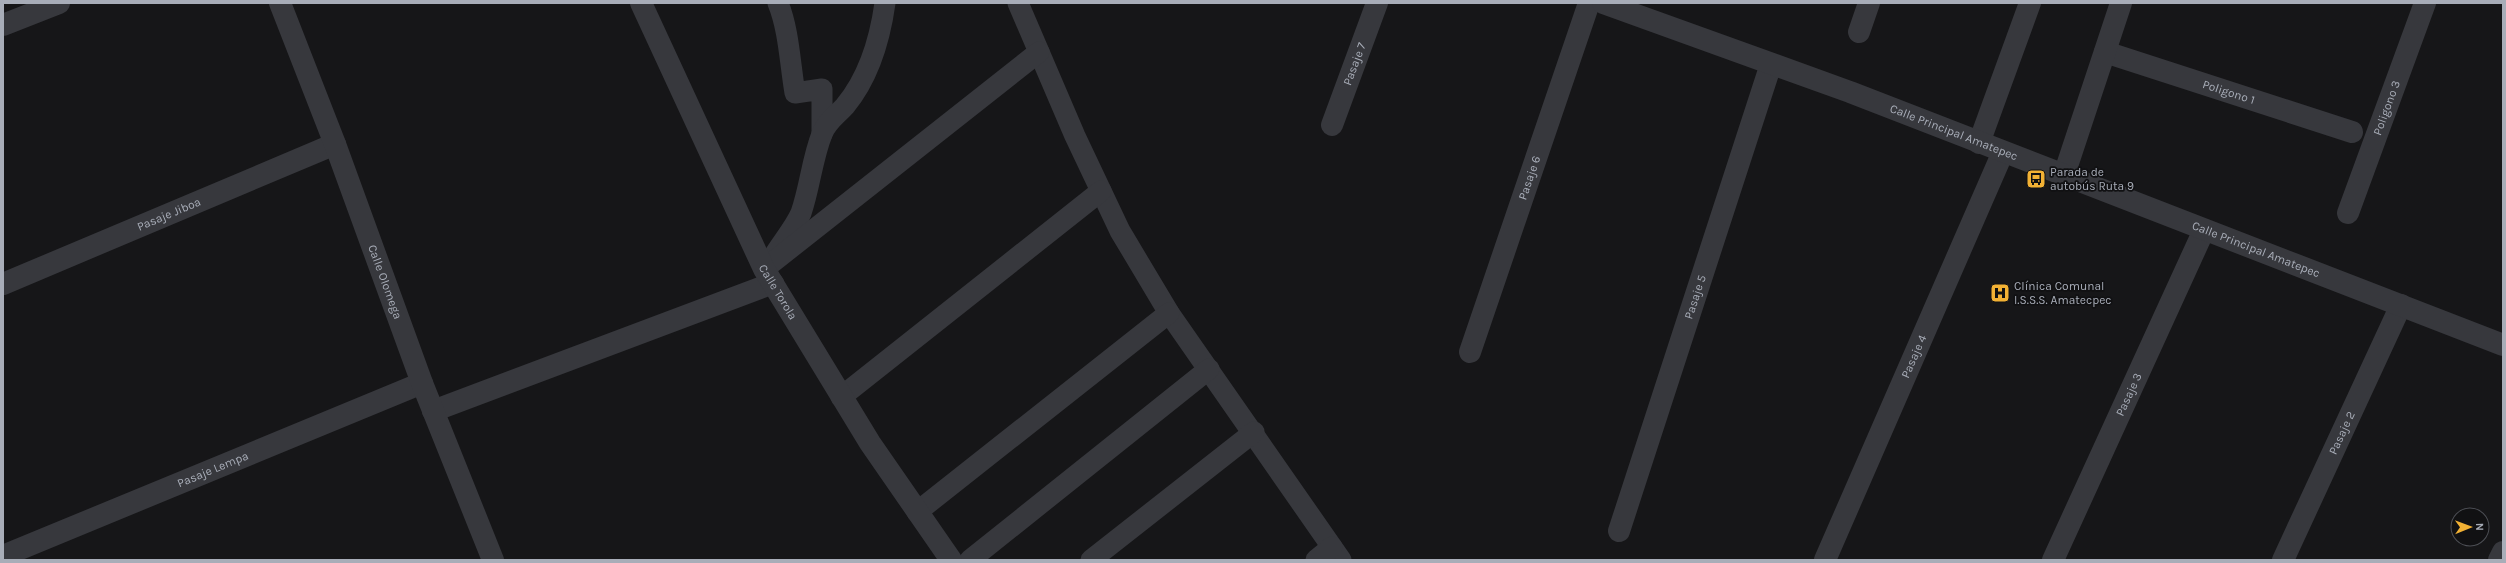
<svg xmlns="http://www.w3.org/2000/svg" width="2506" height="563" font-family="Karla,sans-serif">
	<rect width="100%" height="100%" fill="#161618"/>
	<g fill="none" stroke-linecap="round" stroke-linejoin="round">
		<g stroke="#37383d" stroke-width="21">
			<path d="M778,3C789,30 790,64 795,93L822,89V134"/>
			<path d="M1018,3L1075,136L1120,231L1169,313L1341,560"/>
			<path d="M775,254C783,241 795,227 801,213C810,187 812,159 822,134C827,121 836,116 845,106C869,77 880,39 885,3"/>
			<path d="M764,269L1039,52"/>
			<path d="M841,397L1101,191"/>
			<path d="M917,512L1169,313"/>
			<path d="M970,560L1209,369"/>
			<path d="M1091,560L1254,432"/>
			<path d="M1316,560L1332,547"/>
		</g>
		<g stroke="#37383d" stroke-width="22">
			<path d="M3,25L59,3"/>
			<path d="M1859,32L1869,3"/>
			<path id="s1" d="M2105,52L2352,132"/>
			<path id="s2" d="M1332,125L1377,3"/>
			<path id="s3" d="M2348,213L2425,3"/>
			<path id="s4" d="M3,284L335,144"/>
			<path id="s5" d="M1470,352L1589,3"/>
			<path d="M433,411L773,283"/>
			<path id="s6" d="M1619,531L1771,64"/>
			<path id="s7" d="M3,556L422,383"/>
			<path id="s8" d="M1825,560L2003,152"/>
			<path id="s9" d="M2053,560L2204,230"/>
			<path id="s10" d="M2283,560L2401,305"/>
			<path d="M2499,560L2503,552"/>
		</g>
		<g stroke="#37383d" stroke-width="22">
			<path id="s11" d="M280,3L335,144L422,383L493,560"/>
			<path id="s12" d="M641,3L764,269L870,443L951,560"/>
			<path d="M1979,143L2030,3"/>
			<path d="M2064,175L2121,3"/>
		</g>
		<path stroke="#37383d" stroke-width="22" id="s13" d="M1603,3L1850,92L2503,345"/>
	</g>
	<defs>
		<symbol id="bus-square" viewBox="-11 -11 22 22"><rect x="-9" y="-9" width="18" height="18" rx="4" fill="#f2b134" stroke="#111113"/><path d="M-5-6H5V4H4V6H2V4H-2V6H-4V4H-5ZM-3.5-4V0h7V-4ZM-3.5 1.2v1.5H-2V1.2ZM2 1.2v1.5H3.5V1.2Z" fill="#111"/></symbol>
		<symbol id="hospital-square" viewBox="-11 -11 22 22"><rect x="-9" y="-9" width="18" height="18" rx="4" fill="#f2b134" stroke="#111113"/><path d="M-5-5h3v3.5h4V-5h3V5h-3V1.5h-4V5h-3Z" fill="#111"/></symbol>
	</defs>
	<g fill-rule="evenodd">
		<use href="#bus-square" x="2025" y="168" width="22" height="22"/>
		<use href="#hospital-square" x="1989" y="282" width="22" height="22"/>
	</g>
	<g text-anchor="middle" dominant-baseline="central" stroke-width="3.5" stroke-linejoin="round" paint-order="stroke">
		<g font-size="12" fill="#a8adb8" stroke="#111113">
			<text stroke="none"><textPath href="#s2" startOffset="65">Pasaje 7</textPath></text>
			<text stroke="none"><textPath href="#s1" startOffset="130">Poligono 1</textPath></text>
			<text stroke="none"><textPath href="#s3" startOffset="112">Poligono 3</textPath></text>
			<text stroke="none"><textPath href="#s13" startOffset="374">Calle Principal Amatepec</textPath></text>
			<text stroke="none"><textPath href="#s5" startOffset="184">Pasaje 6</textPath></text>
			<text stroke="none"><textPath href="#s4" startOffset="180">Pasaje Jiboa</textPath></text>
			<text stroke="none"><textPath href="#s13" startOffset="698">Calle Principal Amatepec</textPath></text>
			<text stroke="none"><textPath href="#s11" startOffset="298">Calle Olomega</textPath></text>
			<text stroke="none"><textPath href="#s12" startOffset="320">Calle Torola</textPath></text>
			<text stroke="none"><textPath href="#s6" startOffset="246">Pasaje 5</textPath></text>
			<text stroke="none"><textPath href="#s8" startOffset="222">Pasaje 4</textPath></text>
			<text stroke="none"><textPath href="#s9" startOffset="182">Pasaje 3</textPath></text>
			<text stroke="none"><textPath href="#s10" startOffset="140">Pasaje 2</textPath></text>
			<text stroke="none"><textPath href="#s7" startOffset="227">Pasaje Lempa</textPath></text>
		</g>
		<g font-size="12" fill="#a8adb8" stroke="#111113" text-anchor="start">
			<text x="2050" y="172">Parada de<tspan x="2050" dy="14">autobús Ruta 9</tspan></text>
			<text x="2014" y="286">Clínica Comunal<tspan x="2014" dy="14">I.S.S.S. Amatecpec</tspan></text>
		</g>
	</g>
	<rect width="2506" height="563" fill="none" stroke="#a8adb8" stroke-width="8"/>
	<g transform="translate(2470 527) rotate(89)"><circle r="19" fill="#111113" stroke="#4d4f55"/>
	<path d="M0-3L7 15L0 10L-7 15Z" fill="#f2b134"/>
	<text y="-6" font-size="11" font-weight="bold" text-anchor="middle" fill="#a8adb8">N</text>
	</g>
</svg>
